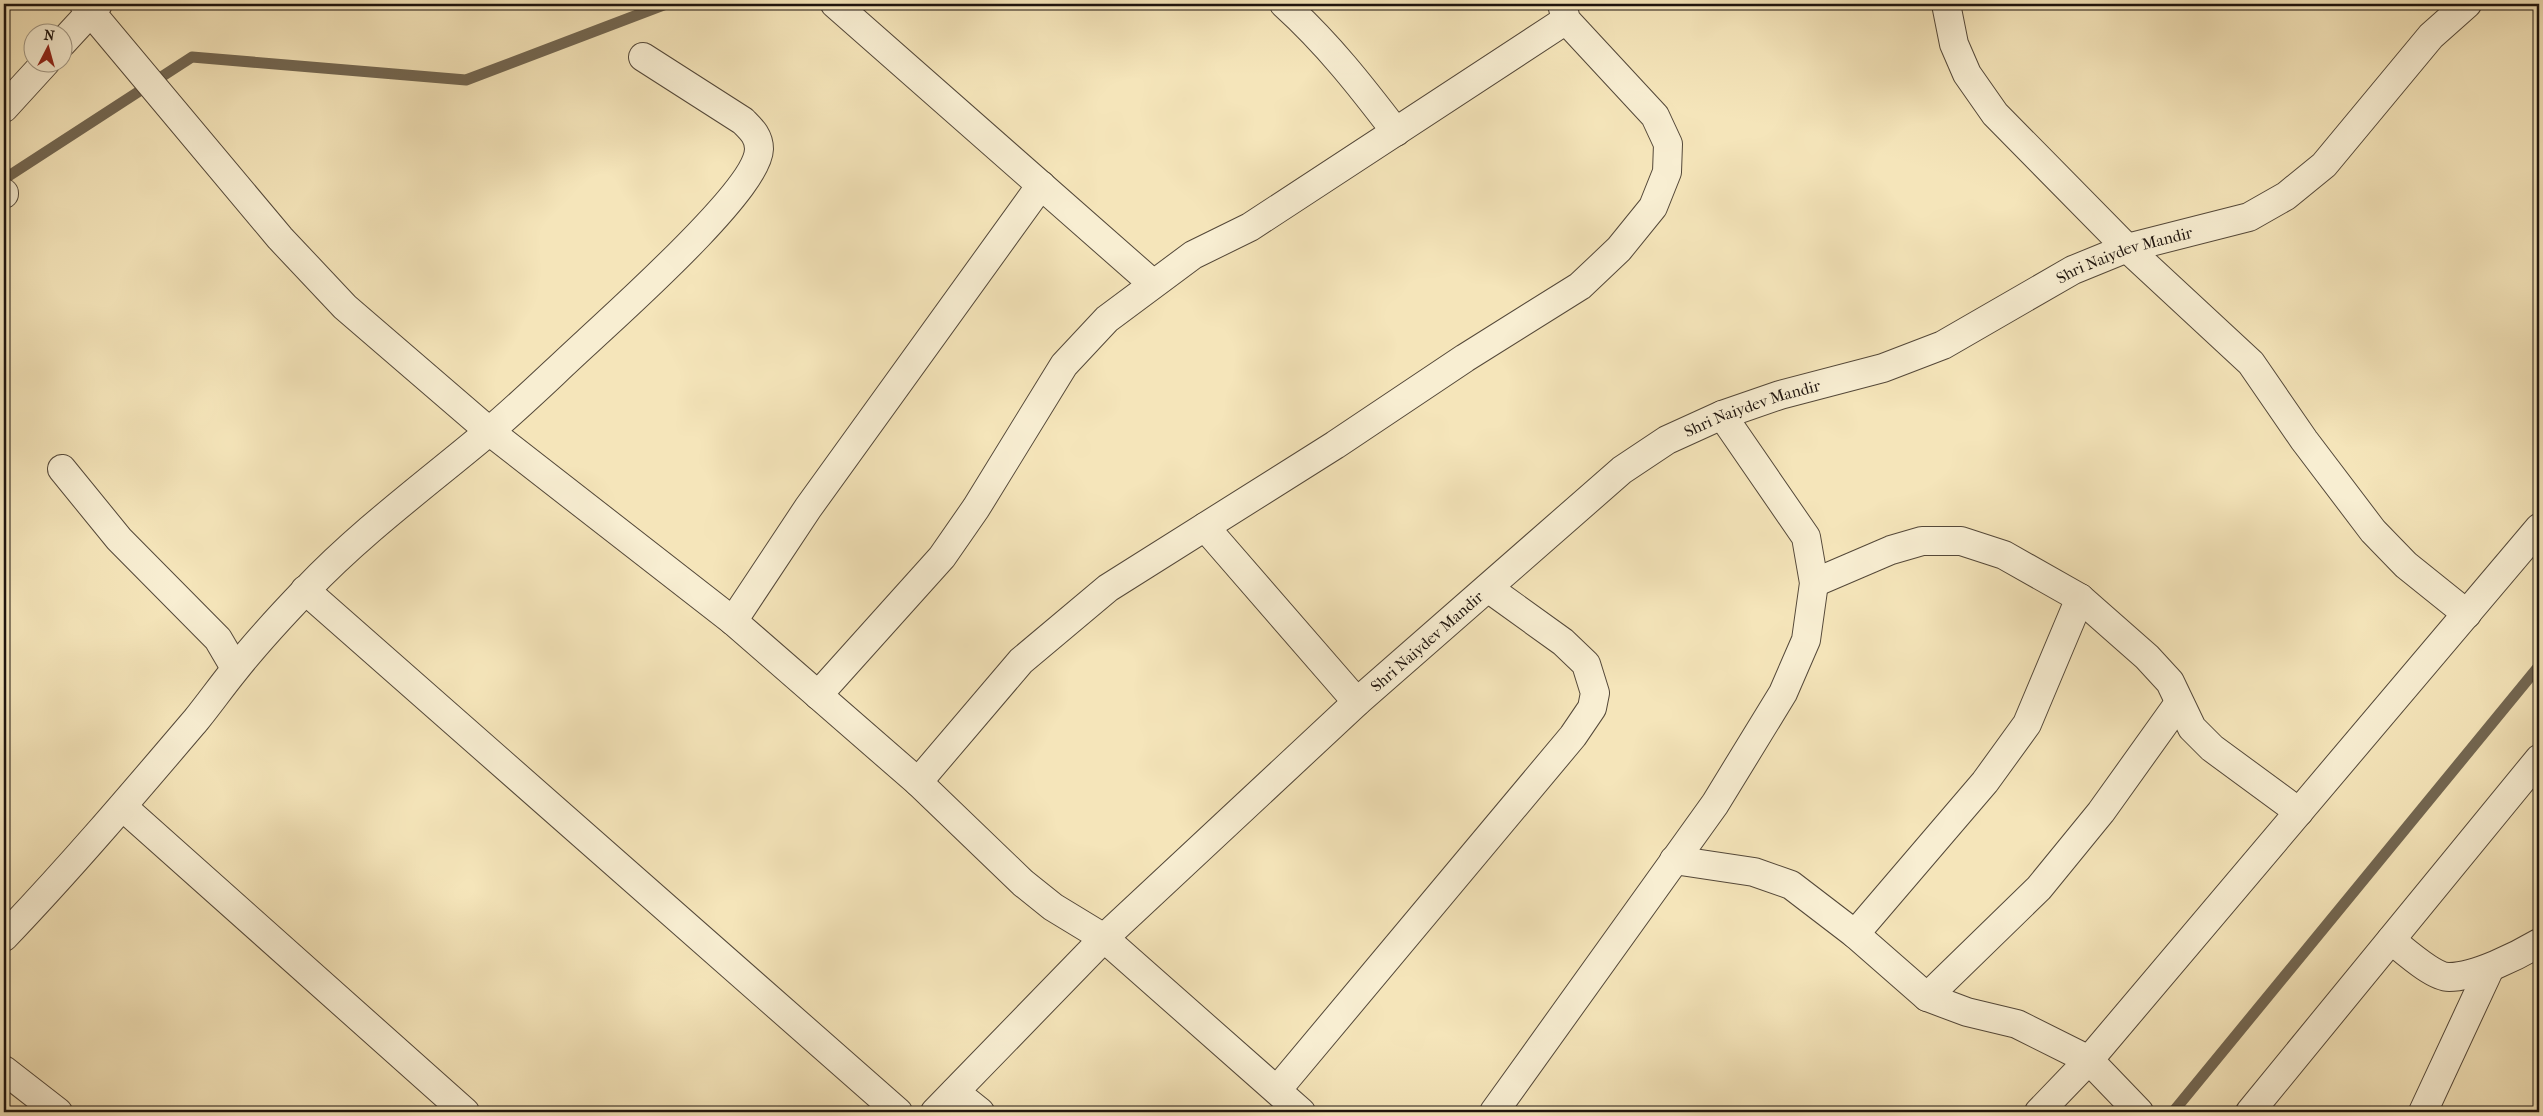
<svg xmlns="http://www.w3.org/2000/svg" width="2543" height="1116" font-family="'IM FELL French Canon',serif">
	<rect width="100%" height="100%" fill="#f5e5ba"/>
	<filter id="stains"><feTurbulence type="fractalNoise" baseFrequency=".004" numOctaves="4"/><feColorMatrix values="0 0 0 0 .2 0 0 0 0 .09 0 0 0 0 .02 0 0 0 .5 -.17"/></filter>
	<radialGradient id="worn" r=".72"><stop offset=".6" stop-color="#630" stop-opacity="0"/><stop offset="1" stop-color="#630" stop-opacity=".3"/></radialGradient>
	<g fill="none" stroke-linecap="round" stroke-linejoin="round">
		<g stroke="#736752" stroke-width="11">
			<path d="M4,179L192,57L466,80L666,4"/>
			<path d="M2173,1112L2539,666"/>
		</g>
		<defs>
			<g id="minor">
				<path d="M84,4L280,238L345,307L489,431L733,621L918,782L1023,883L1053,907L1104,938L1301,1112"/>
				<path d="M835,4L1152,283"/>
				<path d="M1284,4C1328,44 1360,85 1396,132"/>
				<path d="M1946,4L1954,44L1967,74L1995,114L2127,248L2251,363L2304,440L2373,531L2406,565L2467,614"/>
				<path d="M62,43L98,4"/>
				<path d="M4,108L46,62"/>
				<path d="M4,193V194"/>
				<path d="M62,469L119,539L218,639L235,668"/>
				<path d="M1205,527L1357,702"/>
				<path d="M1814,583L1891,550L1922,541H1961L2004,555L2080,598L2147,657L2170,682L2192,728L2212,748L2299,812"/>
				<path d="M305,590L898,1112"/>
				<path d="M733,621L808,508L1041,185"/>
				<path d="M818,695L942,557L976,508L1064,365L1107,319L1193,255L1250,227L1566,20"/>
				<path d="M918,782L1021,661L1108,588L1335,445L1465,358L1580,286L1619,249L1653,207L1667,172L1668,144L1655,116L1566,20L1562,4"/>
				<path d="M123,807L465,1112"/>
				<path d="M1674,860L1754,872L1791,885L1855,934L1927,997L1967,1012L2017,1024L2089,1060L2139,1112"/>
				<path d="M1855,934L1985,782L2027,724L2080,598"/>
				<path d="M4,937C71,867 133,794 196,720C209,704 221,687 234,671C256,643 281,616 306,590C360,533 425,485 486,434C521,405 553,373 587,342C620,311 758,189 759,149C759,136 751,129 743,121L643,57"/>
				<path d="M2391,940C2404,950 2433,977 2449,977C2475,977 2517,956 2539,943"/>
				<path d="M1927,997L2039,888L2101,812L2179,703"/>
				<path d="M4,1070L58,1112"/>
				<path d="M1277,1090L1573,736L1592,708L1595,693L1586,664L1563,642L1488,588"/>
				<path d="M955,1092L980,1112"/>
				<path id="s1" d="M935,1112L1104,938L1357,702L1622,470L1667,440L1722,415L1780,395L1883,368L1943,345L2073,270L2127,248L2249,217L2286,196L2324,165L2431,36L2467,4"/>
				<path d="M1494,1112L1715,804L1783,693L1806,640L1814,583L1806,537L1722,415"/>
				<path d="M2250,1112L2539,759"/>
				<path d="M2423,1112L2490,968"/>
			</g>
			<path id="tertiary" d="M2039,1112L2089,1060L2539,528"/>
		</defs>
		<use href="#minor" stroke="#544839" stroke-width="30"/>
		<use href="#tertiary" stroke="#544839" stroke-width="30"/>
		<use href="#minor" stroke="#f8eed2" stroke-width="28"/>
		<use href="#tertiary" stroke="#f8eed2" stroke-width="28"/>
	</g>
	<g text-anchor="middle" dominant-baseline="central" stroke-width="4" stroke-linejoin="round" paint-order="stroke">
		<g font-size="16" fill="#1e140e" stroke="#f8eed2">
			<text stroke="none"><textPath href="#s1" startOffset="1491">Shri Naiydev Mandir</textPath></text>
			<text stroke="none"><textPath href="#s1" startOffset="1086">Shri Naiydev Mandir</textPath></text>
			<text stroke="none"><textPath href="#s1" startOffset="681">Shri Naiydev Mandir</textPath></text>
		</g>
	</g>
	<rect width="2543" height="1116" fill="none" stroke="#f5e5ba" stroke-width="20"/>
	<rect x="5" y="5" width="2533" height="1106" fill="none" stroke="#1e140e" stroke-width="2.5"/>
	<rect x="10" y="10" width="2523" height="1096" fill="none" stroke="#1e140e"/>
	<g transform="translate(48 48) rotate(6)"><circle r="24" fill="#f8eed2" stroke="#a19784"/>
	<path d="M0-4L9 19L0 12L-9 19Z" fill="#8f2418"/>
	<text y="-8" font-size="14" font-weight="bold" text-anchor="middle" fill="#1e140e">N</text>
	</g>
	<rect width="100%" height="100%" filter="url(#stains)"/>
	<rect width="100%" height="100%" fill="url(#worn)"/>
</svg>
